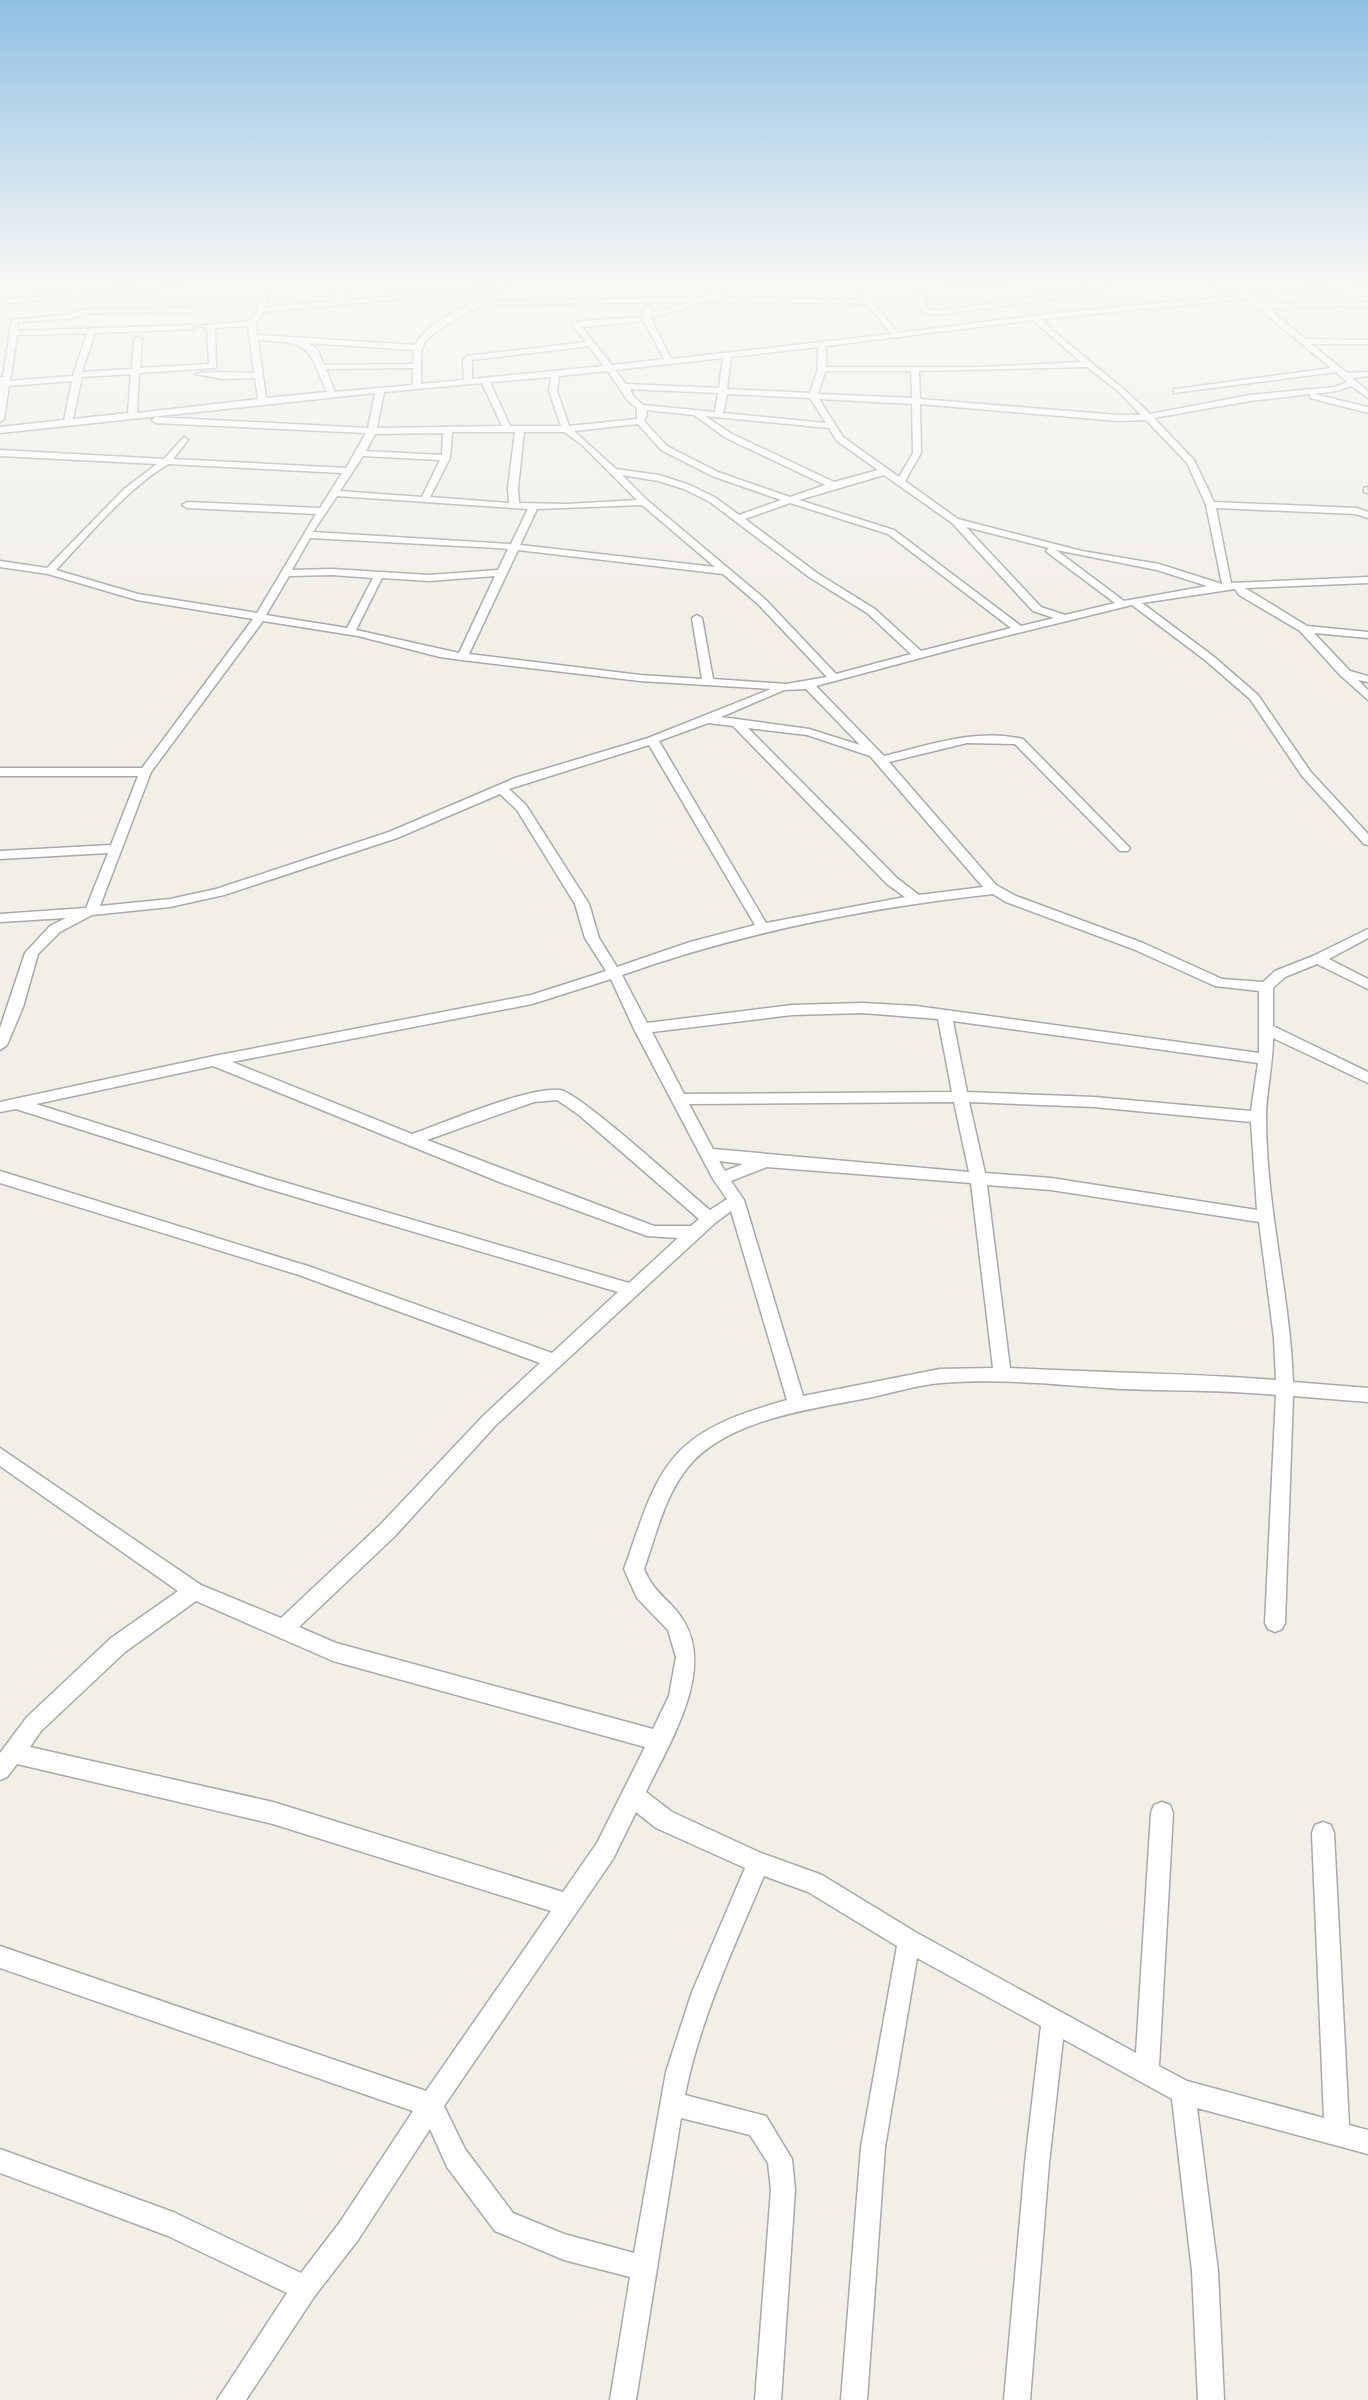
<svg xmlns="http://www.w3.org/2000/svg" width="1368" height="2400" font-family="Manrope,sans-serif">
	<rect width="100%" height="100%" fill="#f2efe9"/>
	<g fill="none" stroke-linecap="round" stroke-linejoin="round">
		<defs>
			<g id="minor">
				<path d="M176,283H205L0,304V300Z"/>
				<path d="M261,283H269L265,307L333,301L340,283H348L341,301L504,286L508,288L263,312L256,323L257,335L415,345C427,322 466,306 489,296L493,298L490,301L707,297L717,292L720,283H728L723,295L718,297L865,300L859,283H867L873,302L898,333L1056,313L1241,295L1204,283H1216L1251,294L1368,283V285L1255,298L1262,304L1368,302V306L1268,308L1305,339L1368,340V344H1311L1347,373L1368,372V376L1352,378L1368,391V398L1352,386L1336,391L1314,394L1368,407V413L1310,398V394L1250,401L1154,418L1194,460L1214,502L1357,508L1368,512V518L1356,514L1216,508L1231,583L1368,577V583L1245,588L1307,626L1368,632V638L1314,633L1350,671L1368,676V682L1358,680L1368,690V700L1340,675L1300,631L1239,595L1235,589L1142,603L1213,656L1258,695L1310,771L1368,834V845L1364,844L1302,776L1250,699L1205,660L1132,605L969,645L816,686L884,756C930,745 975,728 1023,739L1130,848L1128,851H1120L1015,744L967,743L889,762L996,885L1016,896L1143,943L1222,979L1263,982L1275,971L1313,956L1368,929V938L1329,959L1368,979V989L1317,964L1285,977L1273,988V1026L1368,1072V1083L1273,1038C1273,1065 1266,1092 1266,1118C1266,1207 1290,1294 1293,1382L1368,1388V1402L1293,1396L1285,1623L1282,1629L1275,1632L1268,1629L1265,1623L1276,1395C1225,1390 1173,1391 1122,1389C1062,1385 1001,1378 941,1383C917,1385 892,1393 868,1398C811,1409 728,1419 688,1467C665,1495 656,1535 644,1569C654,1594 671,1600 683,1620C716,1671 668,1745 646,1792L672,1812L761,1853L822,1875L917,1933L1136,2053L1151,1813L1154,1805L1162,1802L1170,1805L1173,1813L1159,2066L1187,2081L1324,2118L1312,1833L1315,1825L1323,1822L1331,1825L1334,1833L1349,2125L1368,2130V2154L1197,2108L1218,2271L1224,2400H1198L1192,2271L1172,2099L1063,2039L1049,2163L1030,2400H1004L1025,2163L1041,2026L917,1958L885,2147L867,2400H841L861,2147L897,1946L808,1892L764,1876C734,1947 700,2019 685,2095L766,2116L792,2159L795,2190L781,2400H755L771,2190L768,2163L750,2135L681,2118L636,2400H610L630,2277L564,2260L495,2231L447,2167L430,2129L358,2240L314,2297L246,2400H217L287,2293L168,2236L0,2173V2149L173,2212L301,2273L340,2222L413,2111L0,1968V1946L426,2091L551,1911L273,1824L17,1764L7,1777L0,1780V1753L27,1717L111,1638L178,1591L0,1466V1448L201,1585L281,1618L381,1524L484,1415L540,1363L299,1275L0,1183V1171L311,1267L552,1353L618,1292L262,1187L16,1109L0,1112V1102L214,1056L531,995L606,971L585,938L575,904L517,810L500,794L397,838L224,895L170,907L92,915L60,932L38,954L23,1007L7,1045L0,1050V1028L25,953L50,926L66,918L0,922V914L86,908L108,853L0,859V851L111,845L138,776H0V768H142L253,619L137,600L48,574L0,567V561L47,568L124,489L157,464L0,456V450L164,459L184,437L188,440L173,459L346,468L366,433L156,423L152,420L156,417L368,428L375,393L0,433V427L64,420L72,381L9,386L4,419L0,422V377H3L11,324L14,322L11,320L67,315L88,309L191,308L194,312L88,313L67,319L17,322L18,331L192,325L195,329L95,333L82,372L132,369L134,339L138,337L142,339L140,368L209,364L207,328L198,326L250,321L257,310ZM1247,299L1331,368L1177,389H1174V393L1336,372L1347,382L1335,387L1250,395L1150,414C1116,379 1076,353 1041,319ZM708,301L867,304L891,334L671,359L651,318ZM691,302L651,313L650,307H644L643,317L581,321L573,326L586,342L467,356L463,361L464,380L421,384V352L425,341L441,328L482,305ZM1033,320L1081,362L981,367H826V346ZM644,321L664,359L612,365L582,327ZM248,326L254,373C243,373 200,371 195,374L222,379L255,378L258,399L137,413L139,373L216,368L215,328ZM87,333L73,376L10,381L17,335ZM258,340C311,343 307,345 327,392L266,398ZM308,343L414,350L413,364L324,365L317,349ZM589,346L604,366L472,379V360ZM818,347V369L810,393L727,389L731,357ZM723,358L719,388L626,384L615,370ZM1087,367L1117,390L1141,415H1118L920,399L919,371ZM413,368V385L335,392L326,369ZM608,371L627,400L637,408V419L569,426L557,391L559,376ZM825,371H911L912,398L818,394ZM131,374L128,413L73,419L82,377ZM551,377L549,391L561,426H510L490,382ZM482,383L502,426L377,428L384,392ZM630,389L718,393L715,412L643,405L634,397ZM727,394L810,398L826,423L723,413ZM819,399L912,404L913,453L899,477L843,437ZM920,404L1118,421L1146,420L1187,463L1206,505L1222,584L1159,564L1082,551L958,519L905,481L921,453ZM646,410L694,415L726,438L825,485L790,497L718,472L667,446L644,421L647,415ZM705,416L829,428L837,441L878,470L834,482L732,434ZM638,424L661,450L712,476L781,500L739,515L716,498L690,485L659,475L616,469L574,431ZM452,432H515L508,488L509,503L430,497L450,458ZM524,432H564L581,444L637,500L567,504L519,503L518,488ZM443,433L442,455L366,451L375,434ZM363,456L440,460L422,497L340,491ZM168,464L342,473L320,508L187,502L182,505L187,508L316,514L257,613L138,594L56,570C91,533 125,491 168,464ZM622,475L658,481L684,489L710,502L809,577L867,613L911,654L836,674L766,600L647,500ZM884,475L952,523L1033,611L1054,618L1021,626L894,530L799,500ZM337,496L528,509L511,544L313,532ZM790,503L888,534L1011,628L921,651L875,609L817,573L745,519ZM642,505L715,567L520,545L537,509ZM966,527L1049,548L1046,551L1048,553L1115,603L1065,615L1041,607ZM310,538L497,548L508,549L498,570L429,575L332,569L292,570ZM518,550L723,574L758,604L827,677L786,684L713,679L702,618L697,615L692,618L702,679L640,675L469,654ZM1056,550L1157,570L1207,586L1124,601ZM332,575L373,578L347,628L266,615L289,576ZM495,576L459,653L356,630L382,578L429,581ZM263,621L358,636L440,657L462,660L640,681L771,689L648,738L515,778L389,832L216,889L170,899L100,906L151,772ZM806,689L860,745L809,729L721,717L784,690ZM708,723L733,726L887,884L905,897L766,923L659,741ZM748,728L807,735L870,756L983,887L919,895L897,878ZM649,745L755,925L690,942L617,967L599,938L589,904L526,805L509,789ZM993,894L1006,902L1133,949L1215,986L1259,991V1053L916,1006L863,1003L792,1005L647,1023L622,975C743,932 865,908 993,894ZM611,979L634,1029L713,1179L727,1199L710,1210C688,1192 579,1092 560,1090C526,1087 447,1122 412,1134L232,1062L532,1004ZM863,1013L938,1019L952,1092L684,1094L652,1032L792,1015ZM953,1021L1258,1063L1251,1111L1094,1097L967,1092ZM213,1066L502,1183L647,1236L678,1238L629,1283L270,1178L36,1104ZM557,1100L579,1115L699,1219L691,1226H654L427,1140L534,1102ZM954,1102L969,1172L713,1149L689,1104ZM969,1102L1094,1107L1251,1122L1257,1210L1051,1178L985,1173ZM719,1161L743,1164L725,1171ZM767,1167L971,1183L993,1368L940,1369L803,1396L744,1200L731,1181ZM987,1185L1051,1190L1259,1222L1274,1338L1276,1380C1188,1373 1099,1373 1010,1368ZM731,1211L787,1400C748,1411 704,1424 676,1455C649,1485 638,1532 624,1569L637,1598L668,1630L676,1657L669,1696L653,1729L336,1643L299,1627L395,1536L496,1425L715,1223ZM196,1601L333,1661L645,1747L597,1843L563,1892L273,1802L30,1747L41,1731L125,1652ZM636,1812L656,1828L745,1868L692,1992L666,2072L634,2253L564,2234L513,2213L465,2149L444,2106L613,1859Z"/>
				<path d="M914,283H1054L923,288L928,309L937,311L1050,295L1108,283H1124L1050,299L937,315L922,312Z"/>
				<path d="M1367,487L1368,493L1364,492V488Z"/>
			</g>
		</defs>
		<use href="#minor" stroke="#a9a9a9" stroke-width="3"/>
		<use href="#minor" fill="#fff" fill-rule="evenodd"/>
	</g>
	<linearGradient id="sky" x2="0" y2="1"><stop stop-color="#8fc0e4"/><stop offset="0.46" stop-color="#f9f8f5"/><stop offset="1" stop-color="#f9f8f5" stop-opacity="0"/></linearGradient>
	<rect width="1368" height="619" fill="url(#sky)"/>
</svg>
